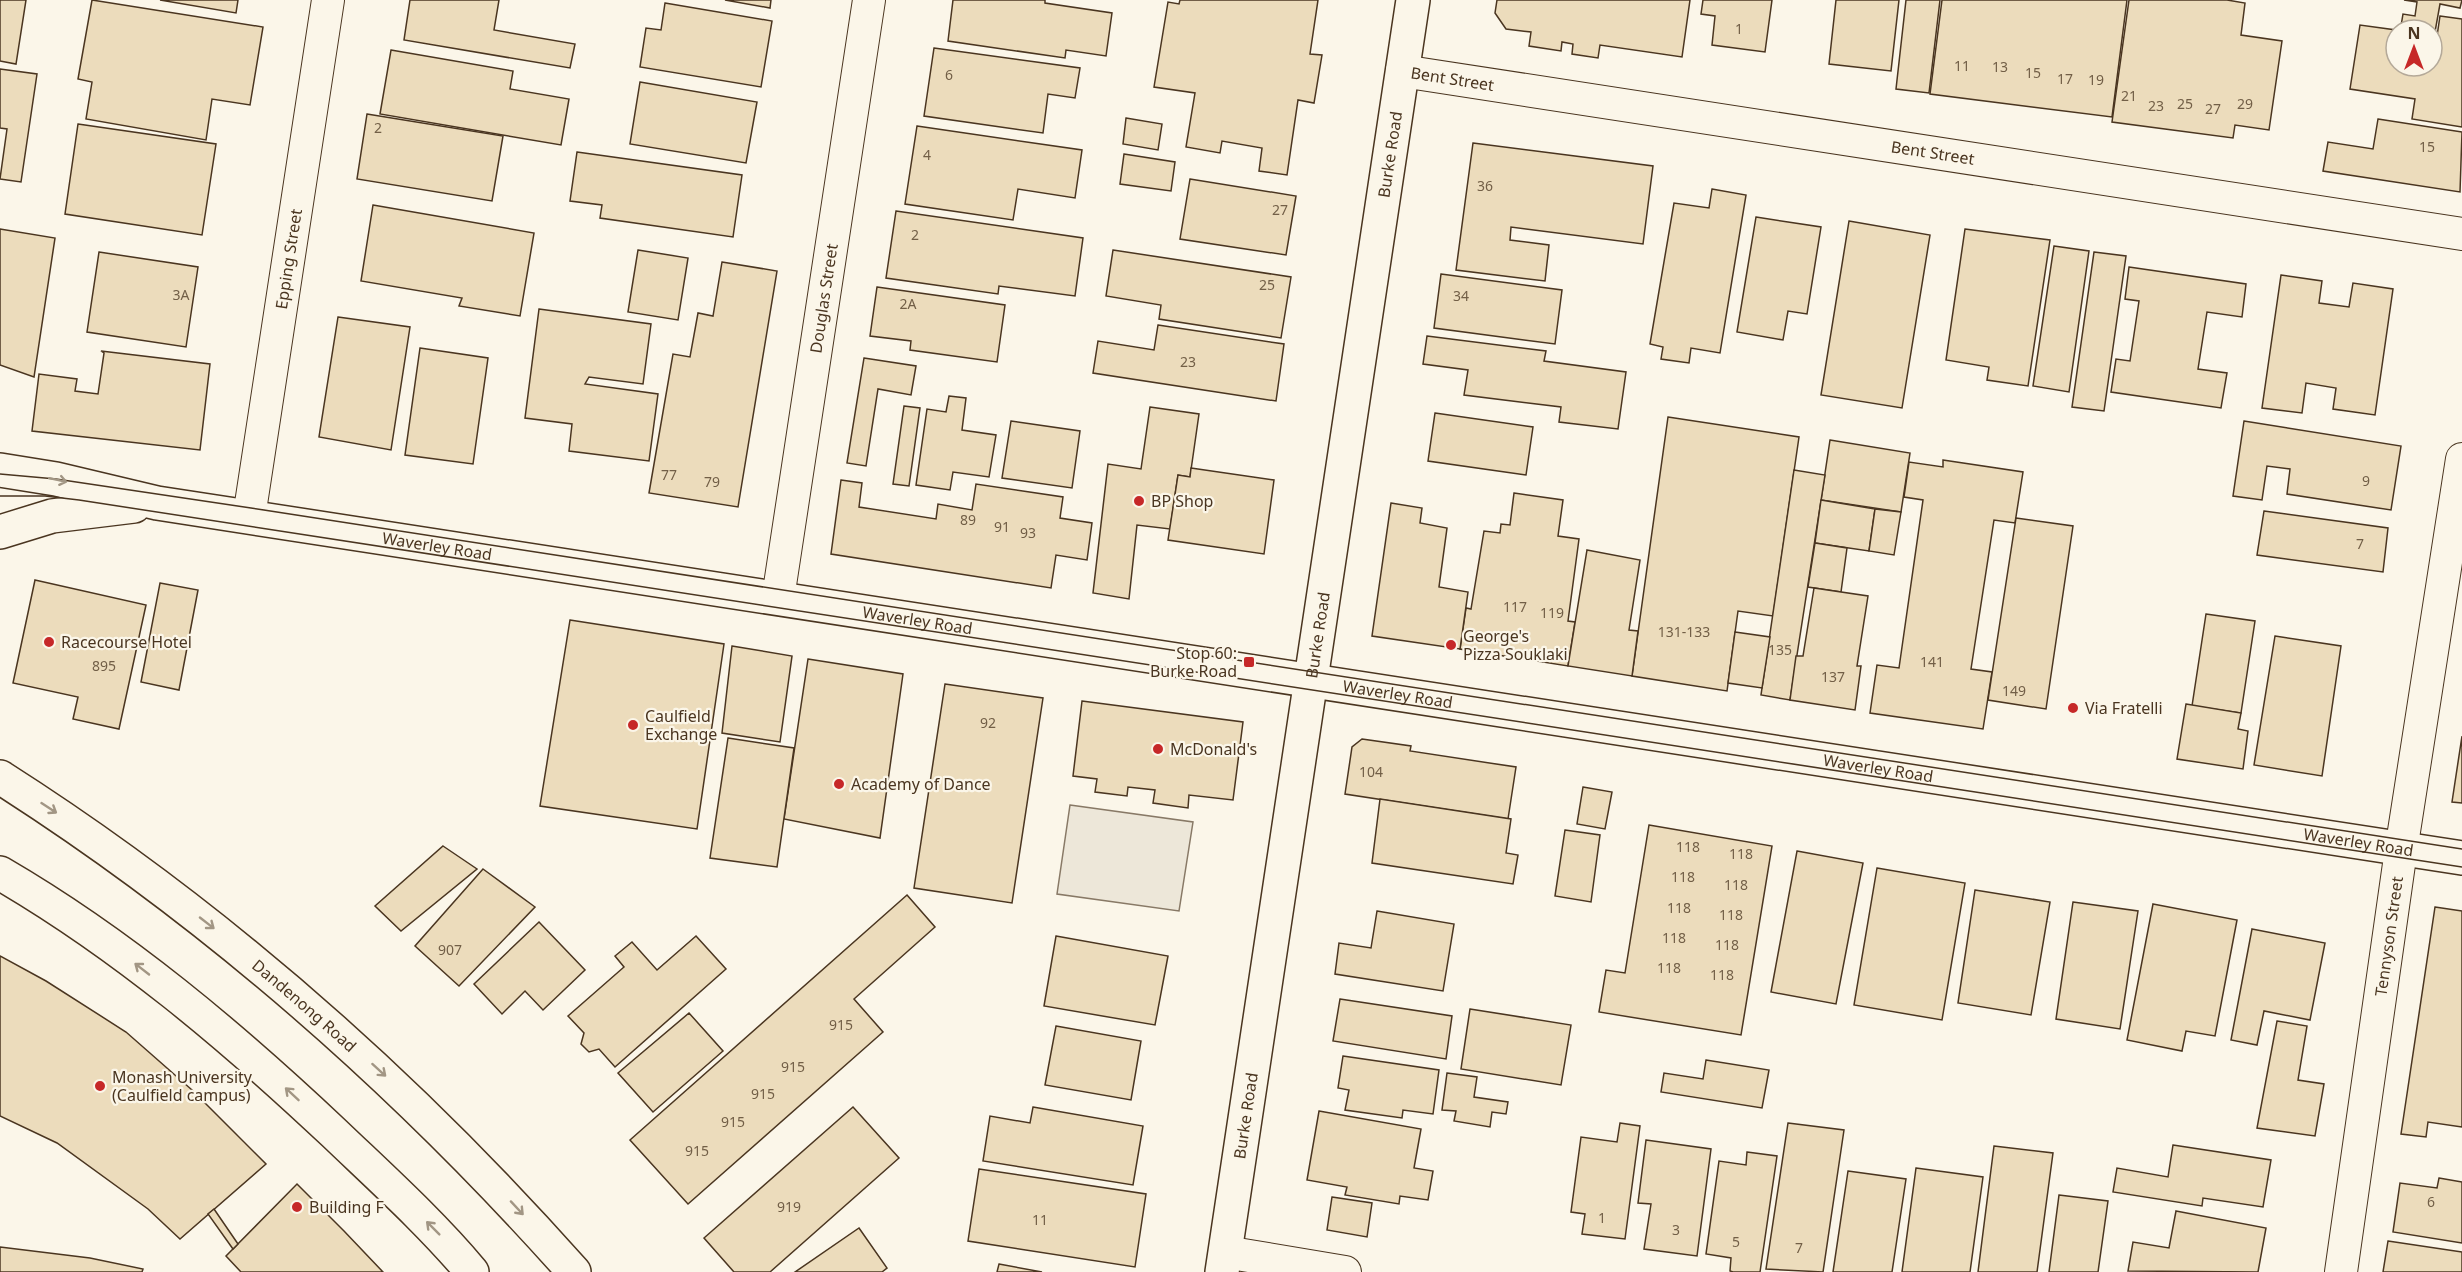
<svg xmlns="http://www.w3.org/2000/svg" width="2462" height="1272" font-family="'Noto Sans',sans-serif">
	<rect width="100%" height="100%" fill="#fbf6e9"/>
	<path fill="#ede7d9" stroke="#887966" stroke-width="1.5" d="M1070,805L1193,822L1179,911L1057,894Z"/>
	<g fill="#ecdcbc" stroke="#4a3520" stroke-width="1.5">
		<path d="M0,0H26L16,64L0,61Z"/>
		<path d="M92,0L263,27L250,105L212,99L206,140L86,119L92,82L78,79Z"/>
		<path d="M160,0H238L236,13Z"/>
		<path d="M410,0H499L494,30L575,44L570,68L404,40Z"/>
		<path d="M725,0H771L770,8Z"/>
		<path d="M953,0H1045V3L1112,13L1106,56L1066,50L1065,58L948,41Z"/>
		<path d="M1180,0H1318L1310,54L1322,55L1314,103L1298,100L1287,175L1259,171L1262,148L1222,141L1220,153L1186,147L1195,93L1154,87L1168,2L1179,4Z"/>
		<path d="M1497,0H1690L1682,57L1600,45L1598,58L1572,54L1573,44L1562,42L1561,51L1529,46L1531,32L1506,29L1495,13Z"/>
		<path d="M1703,0H1772L1765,52L1712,45L1715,16L1701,14Z"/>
		<path d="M1836,0H1899L1891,71L1829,64Z"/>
		<path d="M1906,0H1940L1929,93L1896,89Z"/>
		<path d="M1942,0H2127L2112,117L1930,94Z"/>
		<path d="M2129,0H2227L2245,3L2241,35L2282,41L2269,130L2235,125L2233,138L2112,122Z"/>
		<path d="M2404,0H2462L2460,8L2440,4L2435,32L2401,26L2403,14L2415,16L2417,2Z"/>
		<path d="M665,3L772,21L761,87L640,67L646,28L661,30Z"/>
		<path d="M2440,16L2462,19V127L2412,119L2415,99L2350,89L2360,25L2396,30V66H2432V36H2437Z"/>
		<path d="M934,48L1080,68L1075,98L1048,94L1043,133L924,116Z"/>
		<path d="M391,50L513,71L510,89L569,99L561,145L380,114Z"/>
		<path d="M0,69L37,74L21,182L0,179L7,129L0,128Z"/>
		<path d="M640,82L757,102L746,163L630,144Z"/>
		<path d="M367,114L503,136L492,201L357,179Z"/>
		<path d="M1126,118L1162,124L1158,150L1123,144Z"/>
		<path d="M2378,119L2462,132L2460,192L2323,171L2328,142L2373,149Z"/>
		<path d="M78,124L216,144L202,235L65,214Z"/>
		<path d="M917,126L1082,150L1075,198L1018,189L1013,220L905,204Z"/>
		<path d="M1473,143L1653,166L1643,244L1511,227L1510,240L1549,245L1545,281L1456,270Z"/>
		<path d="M577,152L742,175L733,237L600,218L602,205L570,201Z"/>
		<path d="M1124,154L1175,162L1171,191L1120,184Z"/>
		<path d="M1190,179L1296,196L1286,255L1180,239Z"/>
		<path d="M1712,189L1746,195L1720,353L1691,348L1689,363L1661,359L1663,347L1650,344L1674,203L1709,208Z"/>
		<path d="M373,205L534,233L520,316L459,306L462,298L361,281Z"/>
		<path d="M896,211L1083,238L1075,296L999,286L998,294L886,278Z"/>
		<path d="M1756,217L1821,227L1807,314L1788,311L1783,340L1737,332Z"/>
		<path d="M1849,221L1930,235L1902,408L1821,395Z"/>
		<path d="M0,229L55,238L34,377L0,365Z"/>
		<path d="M1965,229L2050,240L2028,386L1987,380L1989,367L1946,360Z"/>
		<path d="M2054,246L2089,251L2069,392L2033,386Z"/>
		<path d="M638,250L688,258L678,320L628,312Z"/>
		<path d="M1113,250L1291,277L1281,338L1159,319L1161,305L1106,296Z"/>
		<path d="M99,252L198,267L186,347L87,332Z"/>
		<path d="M2094,252L2126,256L2104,411L2072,407Z"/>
		<path d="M722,262L777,271L738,507L649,493L673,354L690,357L698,313L713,316Z"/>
		<path d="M2129,267L2246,284L2242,317L2207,312L2198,369L2227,373L2221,408L2111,392L2116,359L2130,361L2139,301L2125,299Z"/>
		<path d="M1441,274L1562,290L1555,344L1434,328Z"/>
		<path d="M2281,275L2322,281L2319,303L2349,307L2353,283L2393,289L2375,415L2333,409L2336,388L2306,383L2302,413L2262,408Z"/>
		<path d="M877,287L1005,305L997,362L910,350L911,341L870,336Z"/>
		<path d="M539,309L651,324L643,384L589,377L585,384L658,394L649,461L569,451L572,424L525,418Z"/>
		<path d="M338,317L410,327L391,450L319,437Z"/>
		<path d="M1158,325L1284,344L1276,401L1093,373L1098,341L1154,350Z"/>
		<path d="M1427,336L1546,351L1544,361L1626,372L1618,429L1559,422L1561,407L1464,395L1468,370L1423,364Z"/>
		<path d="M420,348L488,358L473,464L405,455Z"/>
		<path d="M101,351L210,364L200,450L32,431L39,374L77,379L75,391L98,394L104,353Z"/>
		<path d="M864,358L916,366L911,395L878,389L866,466L847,463Z"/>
		<path d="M949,396L966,398L962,430L996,435L989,477L953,472L950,490L916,485L927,409L946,412Z"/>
		<path d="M904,406L920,408L909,486L893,484Z"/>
		<path d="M1150,407L1199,414L1190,477L1178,475L1170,529L1137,525L1129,599L1093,593L1108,464L1141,469Z"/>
		<path d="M1435,413L1533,427L1526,475L1428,461Z"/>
		<path d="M1668,417L1799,437L1773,616L1738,611L1727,691L1632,676Z"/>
		<path d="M1011,421L1080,431L1072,488L1002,478Z"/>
		<path d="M2244,421L2401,446L2391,510L2287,494L2290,469L2267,466L2262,500L2233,496Z"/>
		<path d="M1830,440L1910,453L1901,512L1821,500Z"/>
		<path d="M1943,460L2023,472L2015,523L1994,520L1971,669L1992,672L1983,729L1870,713L1877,665L1899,668L1923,500L1904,497L1909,462L1943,467Z"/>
		<path d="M1191,468L1274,480L1264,554L1168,540L1178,475L1190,477Z"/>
		<path d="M1794,470L1825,475L1790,700L1761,695Z"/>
		<path d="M841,480L862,483L859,507L936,519L938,504L972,510L976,484L1063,497L1060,518L1092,523L1087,560L1056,555L1051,588L831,554Z"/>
		<path d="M1514,493L1563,500L1558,536L1579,539L1568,621L1575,622L1568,666L1460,649L1466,608L1471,609L1484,531L1500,533L1501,524L1510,525Z"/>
		<path d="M1821,500L1875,509L1869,551L1815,543Z"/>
		<path d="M1391,503L1422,508L1420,523L1447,528L1439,587L1468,592L1460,649L1372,636Z"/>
		<path d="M1875,509L1901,512L1894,555L1869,551Z"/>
		<path d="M2264,511L2388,528L2383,572L2257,555Z"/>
		<path d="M2016,518L2073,526L2046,709L1988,700Z"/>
		<path d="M1815,543L1847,548L1841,592L1808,587Z"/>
		<path d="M1587,550L1640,560L1629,630L1638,631L1632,676L1568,666Z"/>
		<path d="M35,580L146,605L119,729L73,719L78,697L13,683Z"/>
		<path d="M160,583L198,590L179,690L141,682Z"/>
		<path d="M1814,588L1868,596L1857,666H1861L1855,710L1790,700L1796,656H1803Z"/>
		<path d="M2206,614L2255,621L2241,713L2192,706Z"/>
		<path d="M570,620L724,644L697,829L540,806Z"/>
		<path d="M1735,632L1770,637L1762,688L1728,683Z"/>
		<path d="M2275,636L2341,646L2322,776L2254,765Z"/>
		<path d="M732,646L792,656L780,742L722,733Z"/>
		<path d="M808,659L903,674L880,838L784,819Z"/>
		<path d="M945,684L1043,698L1012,903L914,888Z"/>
		<path d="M1082,701L1243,722L1233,800L1189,795L1188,808L1153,803L1155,790L1128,787L1127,796L1095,792L1097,779L1073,776Z"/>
		<path d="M2186,704L2241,713L2238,729L2248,731L2243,769L2177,759Z"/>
		<path d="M2462,736V803L2452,802Z"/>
		<path d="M728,738L794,748L777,867L710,858Z"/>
		<path d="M1362,739L1411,746L1410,751L1516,767L1508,819L1345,794L1352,747Z"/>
		<path d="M1583,787L1612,792L1605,829L1577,824Z"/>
		<path d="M1380,799L1511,819L1506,853L1518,855L1513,884L1372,863Z"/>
		<path d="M1649,825L1772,846L1741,1035L1599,1012L1606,970L1625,973Z"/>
		<path d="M1565,830L1600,835L1591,902L1555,896Z"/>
		<path d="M443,846L477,869L401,931L375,906Z"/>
		<path d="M1797,851L1863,863L1836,1004L1771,992Z"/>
		<path d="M1877,868L1965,883L1942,1020L1854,1005Z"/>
		<path d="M483,869L535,907L459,986L415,946Z"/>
		<path d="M1975,890L2050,902L2031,1015L1958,1003Z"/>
		<path d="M907,895L935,927L854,999L883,1032L688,1204L630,1140Z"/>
		<path d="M2073,902L2138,911L2120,1029L2056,1019Z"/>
		<path d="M2153,904L2237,920L2215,1036L2186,1031L2182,1051L2127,1040Z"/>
		<path d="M2435,907L2462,911V1127L2428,1122L2426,1137L2401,1134Z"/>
		<path d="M1377,911L1454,924L1443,991L1335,974L1339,943L1371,948Z"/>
		<path d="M539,922L585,970L543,1010L525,991L502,1014L474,984Z"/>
		<path d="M2252,929L2325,943L2310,1020L2264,1011L2257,1045L2231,1040Z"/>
		<path d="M696,936L726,969L615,1067L599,1049L589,1052L581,1044L584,1033L568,1016L624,967L615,956L632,942L657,970Z"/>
		<path d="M1056,936L1168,956L1155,1025L1044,1006Z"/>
		<path d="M0,956L46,981L126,1032L192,1090L266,1164L180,1239L148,1209L57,1143L0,1116Z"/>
		<path d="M1340,999L1452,1016L1446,1059L1333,1041Z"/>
		<path d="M1470,1009L1571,1025L1561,1085L1461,1069Z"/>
		<path d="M689,1013L723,1051L653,1112L618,1073Z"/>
		<path d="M2277,1021L2307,1026L2298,1080L2324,1084L2315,1136L2257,1128Z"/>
		<path d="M1056,1026L1141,1041L1131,1100L1045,1085Z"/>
		<path d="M1343,1056L1439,1070L1433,1114L1403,1110L1402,1118L1345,1110L1349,1090L1338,1088Z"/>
		<path d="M1706,1060L1769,1070L1762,1108L1661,1092L1664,1073L1703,1079Z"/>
		<path d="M1447,1073L1477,1077L1474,1097L1508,1102L1506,1114L1492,1112L1490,1127L1454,1121L1456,1111L1442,1110Z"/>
		<path d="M853,1107L899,1158L770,1272H734L704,1238Z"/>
		<path d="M1033,1107L1143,1126L1133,1185L983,1161L990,1116L1030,1123Z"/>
		<path d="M1319,1111L1421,1129L1414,1168L1433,1171L1428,1200L1400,1196L1399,1204L1345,1195L1347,1187L1307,1180Z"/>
		<path d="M1620,1123L1640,1126L1625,1239L1582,1234L1585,1214L1571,1212L1581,1137L1617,1142Z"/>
		<path d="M1788,1123L1844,1130L1823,1272L1766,1269Z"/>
		<path d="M1646,1140L1711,1149L1697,1256L1644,1249L1651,1204L1638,1203Z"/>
		<path d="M2173,1145L2271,1160L2263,1207L2203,1198L2202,1206L2113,1192L2117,1168L2168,1177Z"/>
		<path d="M1994,1146L2053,1153L2037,1272H1978Z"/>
		<path d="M1747,1152L1777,1156L1760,1272H1733L1730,1271L1731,1258L1706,1254L1719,1161L1746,1165Z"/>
		<path d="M1916,1168L1983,1177L1970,1272H1902Z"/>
		<path d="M979,1169L1146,1194L1135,1267L968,1241Z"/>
		<path d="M1848,1171L1906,1179L1892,1272H1833Z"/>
		<path d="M2439,1178L2462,1182V1243L2393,1232L2400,1183L2437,1188Z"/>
		<path d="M297,1184L344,1231L383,1272H241L226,1256Z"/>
		<path d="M2059,1195L2108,1201L2098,1272H2049Z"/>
		<path d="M1332,1197L1372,1203L1367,1237L1327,1230Z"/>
		<path d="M214,1209L238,1244L233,1249L208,1214Z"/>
		<path d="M2176,1211L2266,1228L2258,1272L2128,1271L2133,1242L2169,1248Z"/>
		<path d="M859,1228L887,1268L882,1272H795Z"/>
		<path d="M2388,1241L2462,1252V1272H2383Z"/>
		<path d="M0,1247L90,1258L143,1269L142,1272H0Z"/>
		<path d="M999,1264L1042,1272H997Z"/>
	</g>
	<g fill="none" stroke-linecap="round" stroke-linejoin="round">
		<defs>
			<g id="minor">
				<path id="s1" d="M1402,71L2462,234"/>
				<path id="s2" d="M249,517L328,0"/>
				<path id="s3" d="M778,598L869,0"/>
				<path d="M1225,1252L1345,1272"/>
				<path id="s4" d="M2341,1272L2400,857L2462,459"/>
			</g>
			<g id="secondary">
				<path id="s5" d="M0,470L56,479L157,503L2462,858"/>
				<path d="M0,532L52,516L134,506"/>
			</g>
			<g id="primary">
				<path id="s6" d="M1222,1272L1413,0"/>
			</g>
			<g id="trunk">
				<path id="s7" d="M0,777C215,914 405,1082 574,1272"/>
				<path d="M0,873C122,944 231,1036 334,1133C381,1178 430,1222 472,1272"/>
			</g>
		</defs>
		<use href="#minor" stroke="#4a3520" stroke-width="34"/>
		<use href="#secondary" stroke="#4a3520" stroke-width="36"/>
		<use href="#primary" stroke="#4a3520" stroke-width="36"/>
		<use href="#trunk" stroke="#4a3520" stroke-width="36"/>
		<use href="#minor" stroke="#fbf6e9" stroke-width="32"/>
		<use href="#secondary" stroke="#fbf6e9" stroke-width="33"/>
		<use href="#primary" stroke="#fbf6e9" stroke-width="33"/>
		<use href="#trunk" stroke="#fbf6e9" stroke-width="33"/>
		<g stroke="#4a3520" stroke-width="1.5">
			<path d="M0,474L56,479L251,508L2462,849"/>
			<path d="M0,496H45L79,500L2462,867"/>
		</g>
	</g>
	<defs><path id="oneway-shaft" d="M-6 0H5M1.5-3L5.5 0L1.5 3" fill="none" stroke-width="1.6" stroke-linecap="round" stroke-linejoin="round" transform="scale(1.5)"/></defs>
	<g stroke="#a29684">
		<use href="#oneway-shaft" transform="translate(58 480) rotate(12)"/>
		<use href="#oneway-shaft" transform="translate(49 808) rotate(33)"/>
		<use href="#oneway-shaft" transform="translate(207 923) rotate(38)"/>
		<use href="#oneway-shaft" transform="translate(142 969) rotate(-142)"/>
		<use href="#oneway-shaft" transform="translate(379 1070) rotate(42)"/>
		<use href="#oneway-shaft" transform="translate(292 1094) rotate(-137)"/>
		<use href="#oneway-shaft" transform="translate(517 1208) rotate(47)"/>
		<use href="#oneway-shaft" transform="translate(433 1228) rotate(-135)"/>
	</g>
	<g fill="#c62828" stroke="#fbf6e9" stroke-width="2">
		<circle cx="1139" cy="501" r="6"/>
		<circle cx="49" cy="642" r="6"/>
		<circle cx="1451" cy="645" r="6"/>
		<rect x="1243" y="656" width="12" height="12" rx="3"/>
		<circle cx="2073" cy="708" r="6"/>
		<circle cx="633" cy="725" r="6"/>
		<circle cx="1158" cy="749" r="6"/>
		<circle cx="839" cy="784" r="6"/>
		<circle cx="100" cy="1086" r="6"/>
		<circle cx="297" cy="1207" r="6"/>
	</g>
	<g text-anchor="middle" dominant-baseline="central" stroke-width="4.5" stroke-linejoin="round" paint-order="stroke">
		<g font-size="14" fill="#725f47">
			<text x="1739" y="28">1</text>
			<text x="1962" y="65">11</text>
			<text x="2000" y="66">13</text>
			<text x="2033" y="72">15</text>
			<text x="949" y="74">6</text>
			<text x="2065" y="78">17</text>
			<text x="2096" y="79">19</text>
			<text x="2129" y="95">21</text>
			<text x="2185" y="103">25</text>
			<text x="2245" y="103">29</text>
			<text x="2156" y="105">23</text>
			<text x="2213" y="108">27</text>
			<text x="378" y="127">2</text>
			<text x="2427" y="146">15</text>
			<text x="927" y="154">4</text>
			<text x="1485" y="185">36</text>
			<text x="1280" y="209">27</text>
			<text x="915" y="234">2</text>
			<text x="1267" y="284">25</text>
			<text x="181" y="294">3A</text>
			<text x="1461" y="295">34</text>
			<text x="908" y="303">2A</text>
			<text x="1188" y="361">23</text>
			<text x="669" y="474">77</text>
			<text x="2366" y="480">9</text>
			<text x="712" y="481">79</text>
			<text x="968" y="519">89</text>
			<text x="1002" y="526">91</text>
			<text x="1028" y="532">93</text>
			<text x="2360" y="543">7</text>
			<text x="1515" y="606">117</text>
			<text x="1552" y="612">119</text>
			<text x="1684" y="631">131-133</text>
			<text x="1780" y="649">135</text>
			<text x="1932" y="661">141</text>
			<text x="104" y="665">895</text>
			<text x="1833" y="676">137</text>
			<text x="2014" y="690">149</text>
			<text x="988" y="722">92</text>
			<text x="1371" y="771">104</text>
			<text x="1688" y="846">118</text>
			<text x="1741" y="853">118</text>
			<text x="1683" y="876">118</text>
			<text x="1736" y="884">118</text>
			<text x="1679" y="907">118</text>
			<text x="1731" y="914">118</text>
			<text x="1674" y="937">118</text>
			<text x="1727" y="944">118</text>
			<text x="450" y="949">907</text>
			<text x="1669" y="967">118</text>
			<text x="1722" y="974">118</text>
			<text x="841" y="1024">915</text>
			<text x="793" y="1066">915</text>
			<text x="763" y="1093">915</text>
			<text x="733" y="1121">915</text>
			<text x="697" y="1150">915</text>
			<text x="2431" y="1201">6</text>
			<text x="789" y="1206">919</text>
			<text x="1602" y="1217">1</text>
			<text x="1040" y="1219">11</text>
			<text x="1676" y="1229">3</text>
			<text x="1736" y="1241">5</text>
			<text x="1799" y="1247">7</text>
		</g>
		<g font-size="16" fill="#4a3520" stroke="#fbf6e9">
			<text stroke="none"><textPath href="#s1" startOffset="51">Bent Street</textPath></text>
			<text stroke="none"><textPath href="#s1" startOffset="537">Bent Street</textPath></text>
			<text stroke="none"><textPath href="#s6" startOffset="1130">Burke Road</textPath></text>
			<text stroke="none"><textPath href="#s2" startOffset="261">Epping Street</textPath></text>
			<text stroke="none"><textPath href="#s3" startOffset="303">Douglas Street</textPath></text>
			<text stroke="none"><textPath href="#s5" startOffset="444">Waverley Road</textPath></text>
			<text stroke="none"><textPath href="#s5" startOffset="930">Waverley Road</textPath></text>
			<text stroke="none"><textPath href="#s6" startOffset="644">Burke Road</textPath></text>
			<text stroke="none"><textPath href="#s5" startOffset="1416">Waverley Road</textPath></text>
			<text stroke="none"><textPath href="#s5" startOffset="1902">Waverley Road</textPath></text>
			<text stroke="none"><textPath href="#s5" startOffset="2388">Waverley Road</textPath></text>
			<text stroke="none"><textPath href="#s4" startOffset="339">Tennyson Street</textPath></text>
			<text stroke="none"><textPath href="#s7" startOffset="381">Dandenong Road</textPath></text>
			<text stroke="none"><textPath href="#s6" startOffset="158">Burke Road</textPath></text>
		</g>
		<g font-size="16" fill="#4a3520" stroke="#fbf6e9" text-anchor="start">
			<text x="1151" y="501">BP Shop</text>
			<text x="1463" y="636">George's<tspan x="1463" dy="18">Pizza Souklaki</tspan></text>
			<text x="61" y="642">Racecourse Hotel</text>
			<text x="1237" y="653" text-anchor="end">Stop 60:<tspan x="1237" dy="18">Burke Road</tspan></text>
			<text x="2085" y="708">Via Fratelli</text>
			<text x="645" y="716">Caulfield<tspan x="645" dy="18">Exchange</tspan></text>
			<text x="1170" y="749">McDonald's</text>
			<text x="851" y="784">Academy of Dance</text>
			<text x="112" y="1077">Monash University<tspan x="112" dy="18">(Caulfield campus)</tspan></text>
			<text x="309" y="1207">Building F</text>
		</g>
	</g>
	<g transform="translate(2414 48)"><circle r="28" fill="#fbf6e9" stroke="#b4a999" stroke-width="1.5"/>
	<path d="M0-4.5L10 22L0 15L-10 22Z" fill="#c62828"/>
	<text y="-9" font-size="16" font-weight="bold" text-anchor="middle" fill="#4a3520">N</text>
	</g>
</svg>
